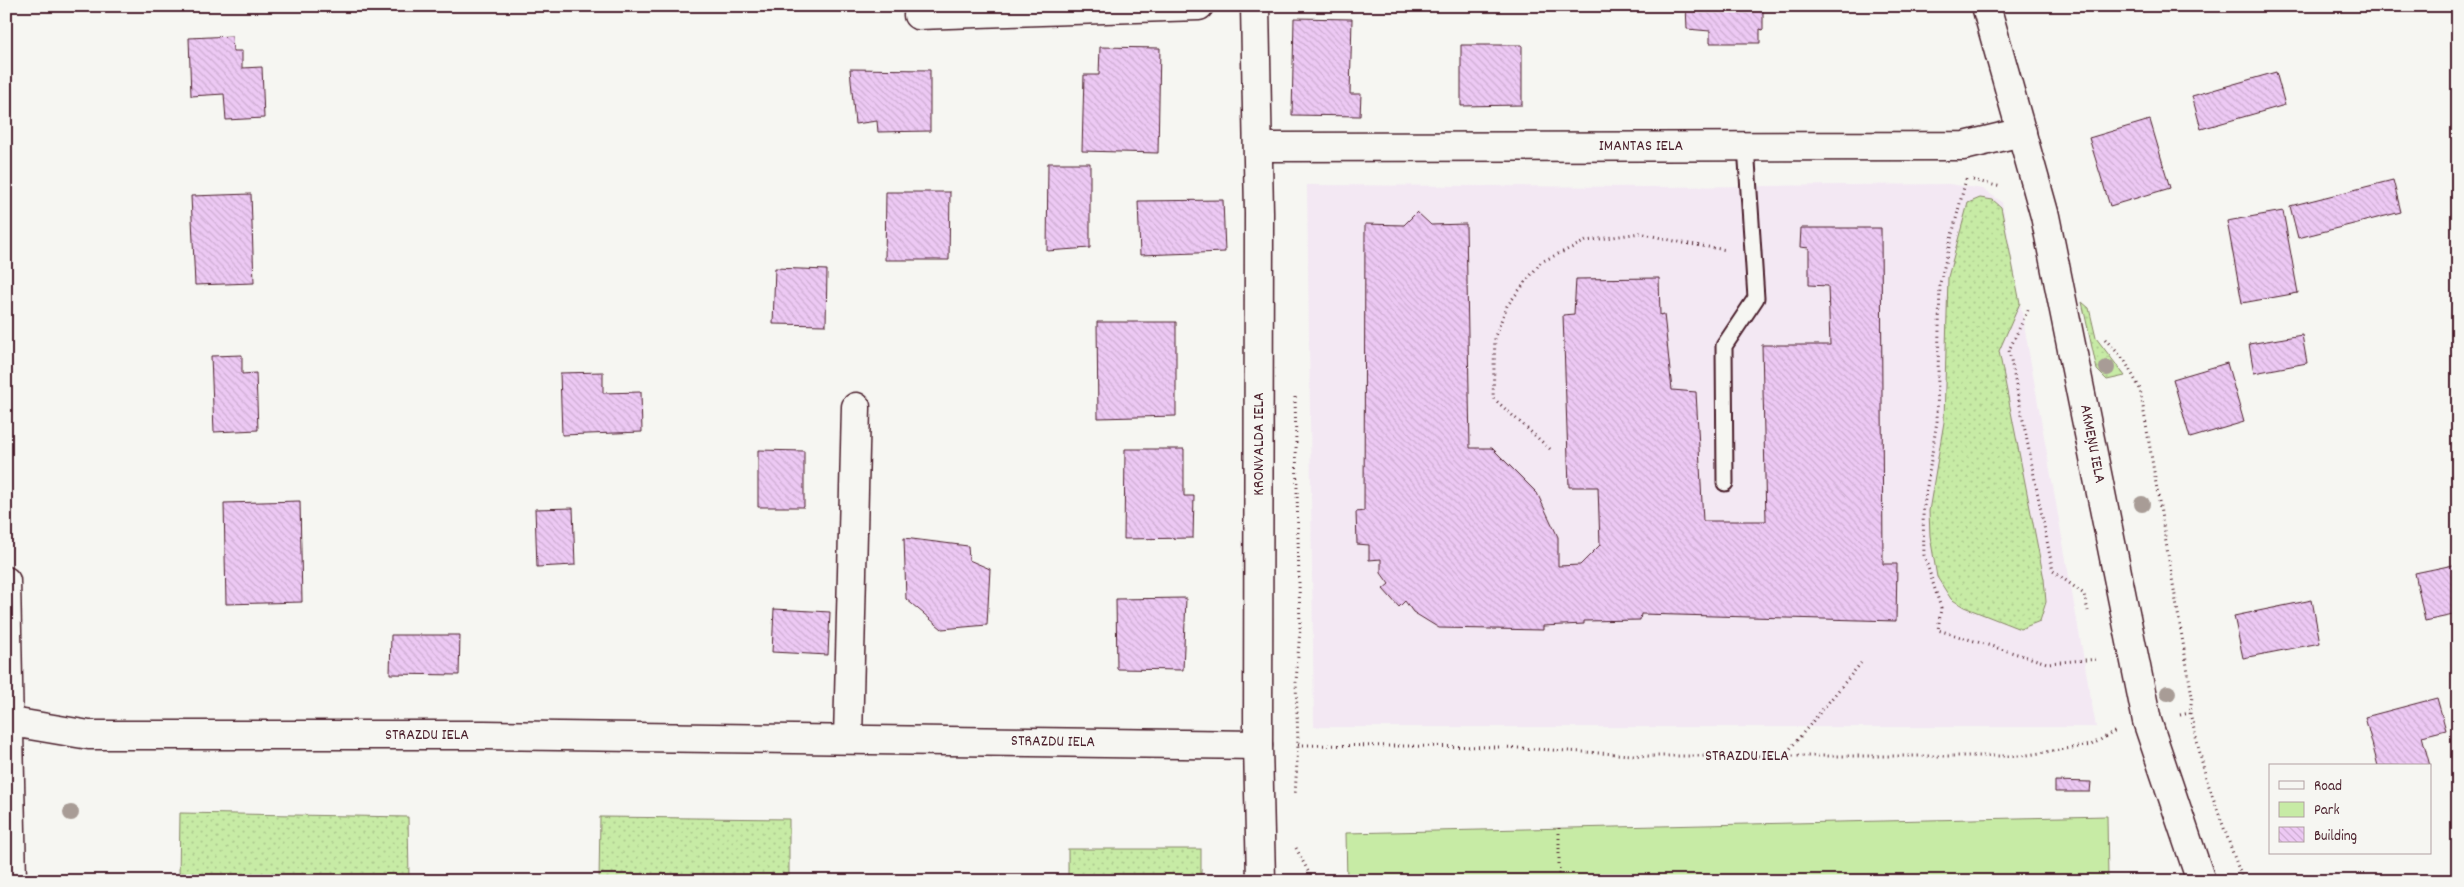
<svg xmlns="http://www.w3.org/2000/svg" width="2464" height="887" font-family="Dekko,sans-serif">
	<defs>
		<pattern id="grass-dots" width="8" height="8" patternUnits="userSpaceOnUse" patternTransform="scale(1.25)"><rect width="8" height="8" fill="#c7eba5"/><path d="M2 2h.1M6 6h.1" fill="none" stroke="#acc98e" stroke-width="1.8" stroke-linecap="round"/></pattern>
		<pattern id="building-back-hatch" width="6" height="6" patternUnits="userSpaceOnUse" patternTransform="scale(1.25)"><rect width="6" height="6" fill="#edc9f4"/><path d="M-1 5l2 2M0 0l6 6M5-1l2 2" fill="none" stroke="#cdacd1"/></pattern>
	</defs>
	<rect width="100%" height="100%" fill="#f6f6f2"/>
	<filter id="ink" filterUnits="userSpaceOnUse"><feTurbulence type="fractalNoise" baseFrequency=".02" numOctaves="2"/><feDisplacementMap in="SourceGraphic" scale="10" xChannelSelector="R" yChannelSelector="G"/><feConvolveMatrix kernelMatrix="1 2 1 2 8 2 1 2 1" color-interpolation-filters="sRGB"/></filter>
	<g filter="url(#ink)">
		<path fill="#f3e8f3" d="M1949,184L1983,189L2002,202L2096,727H1314L1307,185L1653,187Z"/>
		<g fill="url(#grass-dots)" stroke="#888568">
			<path d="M1980,198L1993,200L2001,207L2020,303L1999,351L2044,579L2046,602L2040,621L2020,629L1964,607L1951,599L1937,577L1930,536L1929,511L1944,422L1948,277L1968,203Z"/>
			<path d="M2082,302L2089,308L2096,338L2125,376L2107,380L2097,370Z"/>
			<path d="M180,813L408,817L409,881H179Z"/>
			<path d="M600,817L789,819V881H599Z"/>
			<rect x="1068" y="849" width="133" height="32"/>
		</g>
		<path fill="#c7eba5" stroke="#888568" d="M2107,816L2108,881H1347L1346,833Z"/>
		<g fill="url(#building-back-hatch)" stroke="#4a1f2b">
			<path d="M1686,6H1763V30L1760,29V43H1710V31L1687,29Z"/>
			<path d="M1294,18L1352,19L1350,94H1361L1360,116L1292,115Z"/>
			<path d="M232,36L233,51H242V68L262,67L264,118L226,120L224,94L191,96L189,38Z"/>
			<path d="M1461,45H1522V105L1461,106Z"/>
			<path d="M1100,47L1160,48L1158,153L1082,151L1084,75H1099Z"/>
			<path d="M850,69L930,70V131L878,132L877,121L855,124Z"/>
			<path d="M2276,72L2285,105L2201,129L2192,96Z"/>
			<path d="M2150,120L2170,188L2110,206L2089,138Z"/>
			<path d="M1048,163H1090V248L1047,251Z"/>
			<path d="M2393,180L2401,212L2298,238L2290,206Z"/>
			<path d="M886,192H950L949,260H885Z"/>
			<path d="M251,194L254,283L195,285L191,196Z"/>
			<path d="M1223,200L1225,252L1140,255L1138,201Z"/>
			<path d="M2283,211L2298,293L2242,303L2227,221Z"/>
			<path d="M1417,212L1431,225L1466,224L1470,448H1492L1537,493L1558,537V566L1580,565L1600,545L1598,487H1569L1563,315L1574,314L1576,279L1659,278L1660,315L1664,314L1672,390L1696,392L1703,521H1766L1762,345H1830L1828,286L1809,285V248L1800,247L1801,228H1881L1883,564H1897L1896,621L1641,614L1640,620L1584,621V624L1543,626V630L1439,628L1413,612L1405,601L1399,607L1383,589L1389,584L1381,573V559L1369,560V545L1357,544L1356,512L1364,511L1365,224L1404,225Z"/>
			<path d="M775,268L827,270L826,325L773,324Z"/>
			<path d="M1097,322H1176V416L1098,418Z"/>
			<path d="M2302,335L2307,363L2254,373L2249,344Z"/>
			<path d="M242,355V374L256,373L258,430L214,432L211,356Z"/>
			<path d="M2227,363L2244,422L2190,438L2173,379Z"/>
			<path d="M603,372V393L641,392L642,432L562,435L560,373Z"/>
			<path d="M1125,449H1184V496H1194L1193,538L1124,539Z"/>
			<path d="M758,450L804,451V507H758Z"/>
			<path d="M300,501L302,602L226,604L224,503Z"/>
			<path d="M573,508L575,565L537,567L535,509Z"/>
			<path d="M904,538L968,546L969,560L990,569L987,625L942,629L906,599Z"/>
			<path d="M2458,564V614L2425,621L2415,573Z"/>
			<path d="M1186,598L1183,670L1117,669L1116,599Z"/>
			<path d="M2312,600L2320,643L2243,658L2234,616Z"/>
			<path d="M774,609L830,612L828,655L772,652Z"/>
			<path d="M391,635H460L459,675L390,674Z"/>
			<path d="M2437,698L2446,730L2422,736L2430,766H2378L2365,717Z"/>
			<path d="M2055,781L2091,782L2090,792H2055Z"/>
		</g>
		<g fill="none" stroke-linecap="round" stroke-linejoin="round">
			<defs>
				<path id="lane" d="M1725,483L1724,346L1756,298L1746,146"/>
				<g id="street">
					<path d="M1255,6L1259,213L1258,745L1261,881"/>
					<path d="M1986,6L2045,216L2147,721L2201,881"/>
					<path d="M918,15L1199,6"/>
					<path d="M1258,147L1964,146L2022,132"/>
					<path d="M6,721L89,735H484L1258,745"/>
					<path d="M848,739L856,407"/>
				</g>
				<path id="primary" d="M6,581L12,881"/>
			</defs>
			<use href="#lane" stroke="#4a1f2b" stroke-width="19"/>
			<use href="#street" stroke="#4a1f2b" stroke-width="31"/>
			<use href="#primary" stroke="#4a1f2b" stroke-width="31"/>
			<g stroke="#4a1f2b" stroke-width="3" stroke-dasharray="1 4" stroke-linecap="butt">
				<path d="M1966,179L1940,283L1937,421L1923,512L1924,555L1941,608L1938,630L2047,663L2099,659"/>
				<path d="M1973,180L2001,187"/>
				<path d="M2028,310L2009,350L2053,571L2084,594L2088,611"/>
				<path d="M2105,339L2125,361L2140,389L2192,696L2190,713L2206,778L2243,881"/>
				<path d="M1295,397L1300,629L1296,682L1298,745L1295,795"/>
				<path d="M1550,449L1493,398L1495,336L1507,306L1541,262L1586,241L1640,233L1683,243L1727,250"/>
				<path d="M2180,715L2190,713"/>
				<path d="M1298,745L1503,747L1648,756H2021L2091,745L2116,731"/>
				<path d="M1784,756L1861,663"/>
				<path d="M1559,828V881"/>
				<path d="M1296,848L1310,875V881"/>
			</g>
			<use href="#lane" stroke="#f6f6f2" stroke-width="15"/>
			<use href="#street" stroke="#f6f6f2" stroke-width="28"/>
			<use href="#primary" stroke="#f6f6f2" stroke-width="28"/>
		</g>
		<g fill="#a89c96">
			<circle cx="2107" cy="368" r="8"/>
			<circle cx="2142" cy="504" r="8"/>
			<circle cx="2168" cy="693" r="8"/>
			<circle cx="71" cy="813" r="8"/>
		</g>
	</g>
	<g text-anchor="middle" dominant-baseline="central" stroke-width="4.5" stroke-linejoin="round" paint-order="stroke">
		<g font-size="16" fill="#4a1f2b" stroke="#f6f6f2">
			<text x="1641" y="146">IMANTAS IELA</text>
			<text transform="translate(1259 444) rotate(-90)">KRONVALDA IELA</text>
			<text transform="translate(2092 444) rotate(79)">AKMEŅU IELA</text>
			<text x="427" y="735">STRAZDU IELA</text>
			<text transform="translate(1053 742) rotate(1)">STRAZDU IELA</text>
			<text x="1747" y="756">STRAZDU IELA</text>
		</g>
	</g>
	<rect width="2464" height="887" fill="none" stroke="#f6f6f2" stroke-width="25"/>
	<rect x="12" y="12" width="2439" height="862" fill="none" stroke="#4a1f2b" stroke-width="2" filter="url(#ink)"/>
	<rect x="2269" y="764" width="162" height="90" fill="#f6f6f2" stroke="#b1a0a2"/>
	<rect x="2279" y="781" width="25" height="8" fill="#f6f6f2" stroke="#b1a0a2"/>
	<text x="2314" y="790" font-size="15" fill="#4a1f2b">Road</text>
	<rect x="2279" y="802" width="25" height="15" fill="#c7eba5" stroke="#b1a0a2"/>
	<text x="2314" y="814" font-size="15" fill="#4a1f2b">Park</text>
	<rect x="2279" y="827" width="25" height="15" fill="url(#building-back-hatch)" stroke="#b1a0a2"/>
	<text x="2314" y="840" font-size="15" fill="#4a1f2b">Building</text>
</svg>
